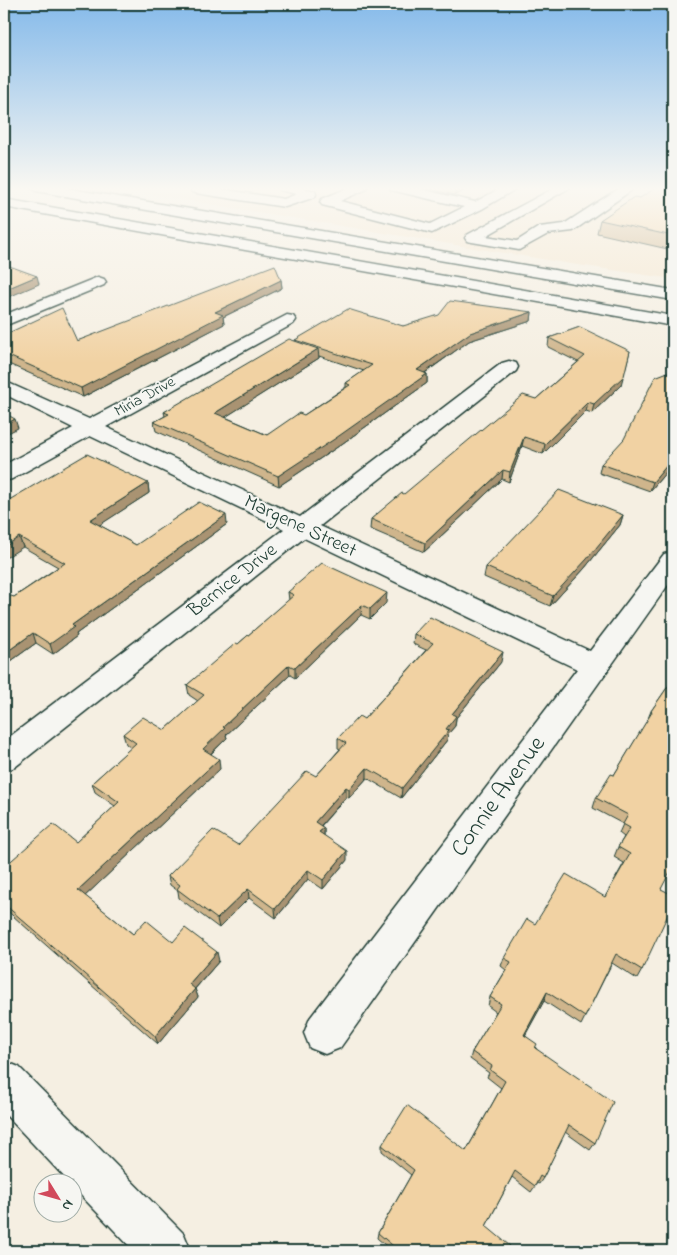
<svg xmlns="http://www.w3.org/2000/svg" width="677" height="1255" font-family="'Indie Flower',sans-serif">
	<rect width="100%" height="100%" fill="#f5efe2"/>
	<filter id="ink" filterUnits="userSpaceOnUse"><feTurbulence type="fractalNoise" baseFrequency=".02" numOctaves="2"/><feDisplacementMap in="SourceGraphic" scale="10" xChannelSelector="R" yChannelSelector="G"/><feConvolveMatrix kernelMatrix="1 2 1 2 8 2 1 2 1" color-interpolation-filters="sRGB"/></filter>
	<g filter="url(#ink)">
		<path fill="#f4e6cf" d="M106,187H673V279L571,264Z"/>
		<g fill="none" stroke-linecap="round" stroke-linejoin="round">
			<defs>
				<g id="minor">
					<path d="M191,187H208L284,199L297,194L279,190L277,187H298L315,191L316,194L315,197L285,207L196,193L192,192L190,189Z"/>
					<path d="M350,187H367L365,190L340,201L430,224L464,207L391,190L389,187H412L475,202L503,187H519L482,209L432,233L322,205L320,202L322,199Z"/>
					<path d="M556,187H571L486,236L517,241L539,227L564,224L621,187H636L573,231L548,234L519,250L472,242L467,241L465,238L467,235Z"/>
					<path d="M98,277L104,279L106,282L104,285L4,326V315Z"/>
					<path d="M287,315L293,316L296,320L293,324L106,427L300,517L502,363L509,361L516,363L518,367L516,371L320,526L590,651L664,554L673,552V578L340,1048L325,1054L310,1048L304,1033L310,1018L577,669L304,538L15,767L4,771V741L284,529L90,436L12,479L4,481V465L73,428L4,394V381L89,419Z"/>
					<path d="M4,1061L19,1067L184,1234L191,1251H134L72,1186V1182H69L4,1113Z"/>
				</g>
				<g id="highway">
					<path d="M30,187H59L673,290V300L36,191Z"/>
					<path d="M4,199L673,316V326L4,207Z"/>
				</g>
			</defs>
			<use href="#minor" stroke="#1f3d34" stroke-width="3"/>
			<use href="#highway" stroke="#1f3d34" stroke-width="3"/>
			<use href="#minor" fill="#f6f6f2" fill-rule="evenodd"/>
			<use href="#highway" fill="#f6f6f2" fill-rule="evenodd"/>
		</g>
		<g fill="#cfb58c" stroke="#1f3d34" fill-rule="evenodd">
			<path d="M420,187H471L455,195Z"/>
			<path d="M673,187V248L672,250L597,233L600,220Z"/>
			<path d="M281,280L282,288L223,317L224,324L83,397L4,362V335L77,341Z"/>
			<path d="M532,312L531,321L469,341L425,373L427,374V383L336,448L279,486L156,431L154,422L165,416L164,412L295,341V340L403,326ZM319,356L364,371L346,383V387L304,415L267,435L225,417L319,358Z"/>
			<path d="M580,327L621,385L592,413L586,411L543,454L522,446L509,482L502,479L424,552L370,529L371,519L536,399L578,362L548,347L549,338Z"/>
			<path d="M601,464H673L650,491L599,473Z"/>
			<path d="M148,483L149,493L99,525L136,545L227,524L76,634L77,636L53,654L36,643L4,666V601L14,597L58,567L23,547L4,503Z"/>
			<path d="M623,515L620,525L584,569L550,606L484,577L486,567Z"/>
			<path d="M288,592L386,603L370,619L361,615L295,678L290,675L226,735L227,738L211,754L220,769L85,896L133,934L173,942L219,961L195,989L198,997L158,1044L4,908V867L76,842L115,806L95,792L92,783L131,748L126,744L123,734L165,730L198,701L189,695L187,685L238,644L289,600Z"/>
			<path d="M414,634L501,662L456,718L455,726L448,734L447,740L401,798L367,778L349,798L346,797L321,826L324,828V835L347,860L323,889L308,879L276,918L249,898L219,928L179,898L178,891L170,885L168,876L238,845L316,776L340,749L338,748V738L364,719L426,650L413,644Z"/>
			<path d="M673,679L661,889L642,970L637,979L612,963L581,1025L544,1001L525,1035L536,1048L595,1143L590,1150L565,1132L543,1178L539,1184L537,1183L531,1192L512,1177L486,1226L507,1251H392L377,1238L378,1233L411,1175L382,1151V1145L466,1151L501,1088L487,1077L489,1073L470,1059L472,1052L496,1012L488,1006L490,997L506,970L501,966L504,958L535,924L605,897L624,863L614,857L618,847L624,837L619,833L623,824L593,808L596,798L614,775L647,721L651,711Z"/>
			<path d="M673,1229V1251H665Z"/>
		</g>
		<g fill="#a99372" stroke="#1f3d34">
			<path d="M455,187H471L455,195Z"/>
			<path d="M37,276L39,284L4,299V290Z"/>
			<path d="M281,280L282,288L223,317L224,324L83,397L81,388L215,312Z"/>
			<path d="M532,312L531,321L469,341L416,379L417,370L470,333Z"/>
			<path d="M318,349L319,358L216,423L215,413Z"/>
			<path d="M630,351L621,385L592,413L594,404Z"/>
			<path d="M427,374V383L336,448L279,486L278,476Z"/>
			<path d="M588,402L586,411L543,454L545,444Z"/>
			<path d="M15,419L18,428L4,435V425Z"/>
			<path d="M524,437L522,446L509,482L510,472Z"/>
			<path d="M673,458V464L650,491L653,482Z"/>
			<path d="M503,470L502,479L424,552L425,543Z"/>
			<path d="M148,483L149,493L92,530L90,520Z"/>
			<path d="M226,515L227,524L76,634L77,636L53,654L50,644L72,625Z"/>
			<path d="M623,515L620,525L584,569L550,606L553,596Z"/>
			<path d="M19,537L23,547L4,559V547Z"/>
			<path d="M387,593L386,603L370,619V609Z"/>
			<path d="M362,605L361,615L295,678V668Z"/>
			<path d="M33,633L36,643L4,666V654Z"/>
			<path d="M503,652L501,662L456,718L455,726L448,734L447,740L401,798L402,788L446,729L452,714Z"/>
			<path d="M289,665L290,675L226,735L227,738L205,759L203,749L223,727Z"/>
			<path d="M219,759L220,769L82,899L78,890Z"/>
			<path d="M367,768V778L349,798V789Z"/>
			<path d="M346,787V797L315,832V822Z"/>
			<path d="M324,828V837L319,832Z"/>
			<path d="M347,851V860L323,889V880Z"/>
			<path d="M308,870V879L276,918L275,909Z"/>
			<path d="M248,889L249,898L219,928L217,919Z"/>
			<path d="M217,952L219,961L192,992L189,984Z"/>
			<path d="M195,989L198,997L158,1044L155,1036Z"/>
			<path d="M547,992L544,1001L521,1043L524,1035Z"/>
		</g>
		<g fill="#f1d2a3" stroke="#1f3d34">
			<path d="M657,187H673V236L600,220L634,197L640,198Z"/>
			<path d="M4,264L37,276L4,290Z"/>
			<path d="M275,265L281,280L215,312L223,315L81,388L4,354V335L62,308L77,341Z"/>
			<path d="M450,301L532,312L470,333L417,370L427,374L336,438L278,476L154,422L169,414L164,412L289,339L318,349L215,413L267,435L299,413L304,415L350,385L346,383L372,365L295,340L348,309L403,326L439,315Z"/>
			<path d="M580,327L630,351L624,376L594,404L588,402L545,444L524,437L510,472L503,470L425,543L371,519L402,493L404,494L523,395L536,399L585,356L549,338Z"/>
			<path d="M673,370V458L653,482L601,464L624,439L655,377Z"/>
			<path d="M4,413L15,419L4,425Z"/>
			<path d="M87,454L148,483L90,520L136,545L199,502L226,515L72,625L74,627L50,644L33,633L4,654V601L11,596L14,597L65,563L19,537L4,547V503Z"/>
			<path d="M559,490L623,515L587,559L553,596L486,567Z"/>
			<path d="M322,563L387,593L370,609L362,605L295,668L289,665L223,727L225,728L203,749L219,759L78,890L133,934L146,920L173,942L185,928L217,952L189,984L195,989L155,1036L4,904V867L53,824L76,842L119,802L92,783L136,743L123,734L143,717L165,730L204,695L187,685L236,643L238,644L294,595L288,592Z"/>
			<path d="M430,617L503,652L452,714L456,716L446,729L449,730L402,788L367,768L349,789L346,787L315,822L324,828L319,832L347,851L323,880L308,870L275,909L248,889L217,919L177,889L180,885L168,876L213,830L238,845L307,771L316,776L346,743L338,738L359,716L364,719L433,643L414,634Z"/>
			<path d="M673,679V866L661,889L673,895V904L642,970L616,954L585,1017L547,992L524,1035L537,1044L535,1048L613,1102L595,1143L569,1125L543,1178L540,1176L535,1186L515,1171L486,1226L510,1246L507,1251H399L378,1233L414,1170L382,1145L407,1105L466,1151L505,1081L490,1070L492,1066L472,1052L501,1004L490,997L511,962L504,958L527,919L535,924L566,874L605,897L630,854L618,847L630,828L623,824L628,815L596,798L611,774L614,775L652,712L651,711Z"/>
			<path d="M673,1241V1251H670Z"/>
		</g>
	</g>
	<linearGradient id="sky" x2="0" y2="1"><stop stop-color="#85baea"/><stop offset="0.52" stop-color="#faf8f2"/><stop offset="1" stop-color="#faf8f2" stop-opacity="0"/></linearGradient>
	<rect width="677" height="363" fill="url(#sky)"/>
	<g text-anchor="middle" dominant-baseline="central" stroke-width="4" stroke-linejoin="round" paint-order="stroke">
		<g font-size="16" fill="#1f3d34" stroke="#f6f6f2">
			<text transform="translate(145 397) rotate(-29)">Miria Drive</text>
		</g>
		<g font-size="20" fill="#1f3d34" stroke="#f6f6f2">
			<text transform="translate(300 527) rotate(25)">Margene Street</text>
			<text transform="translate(233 581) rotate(-38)">Bernice Drive</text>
		</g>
		<g font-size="24" fill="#1f3d34" stroke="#f6f6f2">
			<text transform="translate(499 797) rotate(-54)">Connie Avenue</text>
		</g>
	</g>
	<rect width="677" height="1255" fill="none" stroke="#f6f6f2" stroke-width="20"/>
	<rect x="10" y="10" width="657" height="1235" fill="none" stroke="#1f3d34" stroke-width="2" filter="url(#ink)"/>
	<g transform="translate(58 1198) rotate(127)"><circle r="24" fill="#f6f6f2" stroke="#a0aca6"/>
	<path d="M0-4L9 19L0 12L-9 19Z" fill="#d1495b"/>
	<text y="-8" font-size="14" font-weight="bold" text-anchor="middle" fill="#1f3d34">N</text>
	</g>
</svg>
